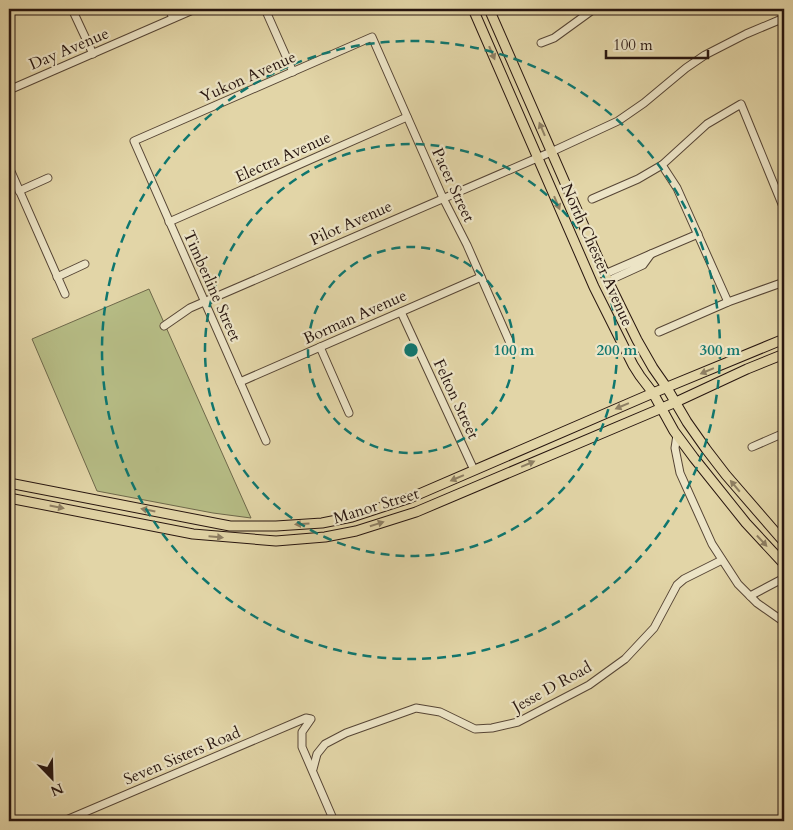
<svg xmlns="http://www.w3.org/2000/svg" width="793" height="830" font-family="Cardo,serif">
	<rect width="100%" height="100%" fill="#e2d5a7"/>
	<filter id="stains"><feTurbulence type="fractalNoise" baseFrequency=".004" numOctaves="4"/><feColorMatrix values="0 0 0 0 .2 0 0 0 0 .09 0 0 0 0 .02 0 0 0 .5 -.17"/></filter>
	<radialGradient id="worn" r=".72"><stop offset=".6" stop-color="#630" stop-opacity="0"/><stop offset="1" stop-color="#630" stop-opacity=".3"/></radialGradient>
	<path fill="#b6bc85" stroke="#6e684a" d="M149,289L251,518L213,513L97,491L32,339Z"/>
	<g fill="none" stroke-linecap="round" stroke-linejoin="round">
		<defs>
			<g id="minor">
				<path d="M72,9L93,54"/>
				<path d="M169,9L173,18"/>
				<path d="M265,9L293,72"/>
				<path d="M541,43L554,38L594,9"/>
				<path d="M9,90L195,9"/>
				<path d="M662,165L677,188L728,302"/>
				<path d="M9,167L65,294"/>
				<path d="M19,191L48,178"/>
				<path d="M592,199L638,179L662,165L707,124L741,104L784,209"/>
				<path d="M169,222L407,117"/>
				<path d="M651,254L698,234"/>
				<path d="M605,274L651,254L643,265L608,281"/>
				<path d="M57,277L85,264"/>
				<path d="M401,312L474,470"/>
				<path d="M164,326L190,308L551,152L618,121L644,103L686,68L705,55L746,34L784,18"/>
				<path d="M659,332L728,302L784,282"/>
				<path d="M320,347L349,413"/>
				<path d="M240,382L481,277"/>
				<path d="M677,435L675,448L680,473L712,544L738,584L757,603L784,622"/>
				<path d="M266,441L134,141L372,37L443,198L467,245L510,343"/>
				<path d="M752,447L784,433"/>
				<path d="M750,596L784,578"/>
				<path d="M313,769L317,754L325,744L346,733L416,708L440,712L475,729L492,728L518,722L589,685L625,659L654,628L677,585L684,579L722,560"/>
				<path d="M64,821L306,718L311,719L302,732V747L334,821"/>
			</g>
			<g id="major">
				<path d="M473,9L594,287L633,365L640,376L653,393L674,431L694,458L746,523L784,564"/>
				<path d="M489,9L608,281L637,340L653,368L667,388L687,422L706,449L726,475L784,542"/>
				<path d="M9,483L230,526H276L322,523L352,517L410,498L653,393L784,339"/>
				<path d="M9,498L193,534L276,541L325,537L356,531L416,512L676,402L747,369L784,354"/>
			</g>
		</defs>
		<use href="#minor" stroke="#564535" stroke-width="9"/>
		<use href="#major" stroke="#27150f" stroke-width="11"/>
		<use href="#minor" stroke="#ece4c6" stroke-width="7"/>
		<use href="#major" stroke="#e2d5a7" stroke-width="9"/>
	</g>
	<defs><path id="oneway-solid" d="M-6-.8H1V-3.2L6.5 0L1 3.2V.8H-6Z" transform="scale(1.25)"/></defs>
	<g fill="#8e7f63">
		<use href="#oneway-solid" transform="translate(492 53) rotate(67)"/>
		<use href="#oneway-solid" transform="translate(542 129) rotate(-113)"/>
		<use href="#oneway-solid" transform="translate(557 203) rotate(67)"/>
		<use href="#oneway-solid" transform="translate(707 371) rotate(157)"/>
		<use href="#oneway-solid" transform="translate(622 406) rotate(157)"/>
		<use href="#oneway-solid" transform="translate(528 464) rotate(-23)"/>
		<use href="#oneway-solid" transform="translate(457 478) rotate(157)"/>
		<use href="#oneway-solid" transform="translate(735 486) rotate(-130)"/>
		<use href="#oneway-solid" transform="translate(57 507) rotate(11)"/>
		<use href="#oneway-solid" transform="translate(148 510) rotate(-169)"/>
		<use href="#oneway-solid" transform="translate(302 524) rotate(176)"/>
		<use href="#oneway-solid" transform="translate(377 524) rotate(-18)"/>
		<use href="#oneway-solid" transform="translate(216 537) rotate(5)"/>
		<use href="#oneway-solid" transform="translate(762 541) rotate(47)"/>
	</g>
	<g fill="none" stroke="#0f766e" stroke-width="2.5" stroke-dasharray="9 6">
		<circle cx="411" cy="350" r="103"/>
		<circle cx="411" cy="350" r="206"/>
		<circle cx="411" cy="350" r="309"/>
	</g>
	<g text-anchor="middle" dominant-baseline="central" stroke-width="4.5" stroke-linejoin="round" paint-order="stroke">
		<g font-size="16" fill="#27150f" stroke="#ece4c6">
			<text transform="translate(69 49) rotate(-23)">Day Avenue</text>
			<text transform="translate(248 77) rotate(-24)">Yukon Avenue</text>
			<text transform="translate(283 157) rotate(-24)">Electra Avenue</text>
			<text transform="translate(453 185) rotate(65)">Pacer Street</text>
			<text transform="translate(351 223) rotate(-24)">Pilot Avenue</text>
			<text transform="translate(597 255) rotate(66)">North Chester Avenue</text>
			<text transform="translate(212 286) rotate(66)">Timberline Street</text>
			<text transform="translate(355 317) rotate(-24)">Borman Avenue</text>
			<text transform="translate(456 399) rotate(65)">Felton Street</text>
			<text transform="translate(376 506) rotate(-17)">Manor Street</text>
			<text transform="translate(552 687) rotate(-29)">Jesse D Road</text>
			<text transform="translate(182 756) rotate(-23)">Seven Sisters Road</text>
		</g>
	</g>
	<circle cx="411" cy="350" r="8" fill="#0f766e" stroke="#ece4c6" stroke-width="2.5"/>
	<g font-size="15" text-anchor="middle" font-weight="bold" fill="#0f766e" stroke="#ece4c6" stroke-width="4.5" stroke-linejoin="round" paint-order="stroke">
		<text x="514" y="355">100 m</text>
		<text x="617" y="355">200 m</text>
		<text x="720" y="355">300 m</text>
	</g>
	<rect width="793" height="830" fill="none" stroke="#e2d5a7" stroke-width="30"/>
	<rect x="10" y="10" width="773" height="810" fill="none" stroke="#27150f" stroke-width="2.5"/>
	<rect x="15" y="15" width="763" height="800" fill="none" stroke="#27150f"/>
	<g transform="translate(52 778) rotate(157)" stroke="#ece4c6" stroke-width="4" paint-order="stroke">
	<path d="M0-4L9 19L0 12L-9 19Z" fill="#27150f"/>
	<text y="-8" font-size="14" font-weight="bold" text-anchor="middle" fill="#27150f">N</text>
	</g>
	<path d="M606 50v8h102v-8" fill="none" stroke="#27150f" stroke-width="2.5"/>
	<text x="613" y="50" font-size="15" fill="#27150f" stroke="#ece4c6" stroke-width="4" paint-order="stroke">100 m</text>
	<rect width="100%" height="100%" filter="url(#stains)"/>
	<rect width="100%" height="100%" fill="url(#worn)"/>
</svg>
